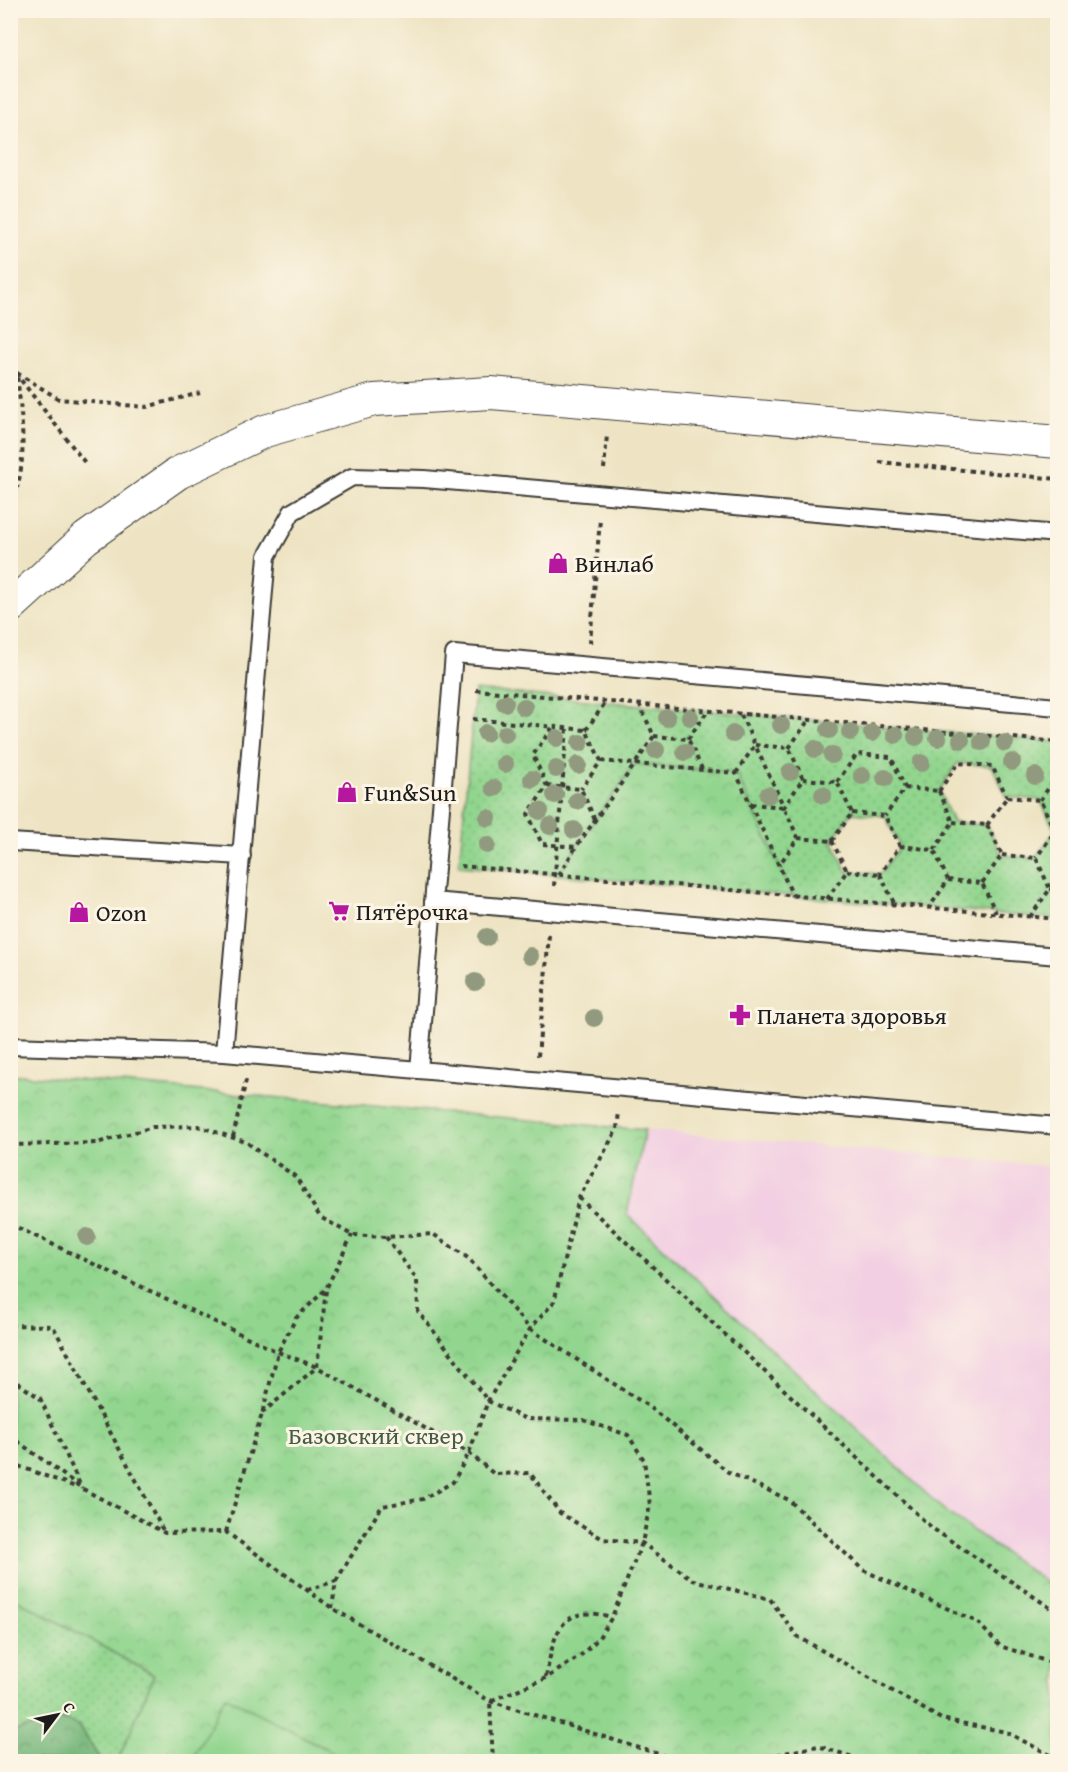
<svg xmlns="http://www.w3.org/2000/svg" width="1068" height="1772" font-family="'Gentium Book Plus',serif">
	<defs>
		<pattern id="grass-dots" width="8" height="8" patternUnits="userSpaceOnUse" patternTransform="scale(1.5)"><rect width="8" height="8" fill="#91d58e"/><path d="M2 2h.1M6 6h.1" fill="none" stroke="#7cb67a" stroke-width="1.8" stroke-linecap="round"/></pattern>
		<pattern id="forest-crowns" width="20" height="18" patternUnits="userSpaceOnUse" patternTransform="scale(1.5)"><rect width="20" height="18" fill="#74b679"/><path d="M2 6a3 3 0 1 1 6 0M12 15a3 3 0 1 1 6 0" fill="none" stroke="#5e9362"/></pattern>
		<pattern id="park-crowns" width="20" height="18" patternUnits="userSpaceOnUse" patternTransform="scale(1.5)"><rect width="20" height="18" fill="#91d58e"/><path d="M2 6a3 3 0 1 1 6 0M12 15a3 3 0 1 1 6 0" fill="none" stroke="#7cb67a"/></pattern>
	</defs>
	<rect width="100%" height="100%" fill="#fcf5e5"/>
	<filter id="ink" filterUnits="userSpaceOnUse"><feTurbulence type="fractalNoise" baseFrequency=".0167" numOctaves="2"/><feDisplacementMap in="SourceGraphic" scale="12" xChannelSelector="R" yChannelSelector="G"/><feConvolveMatrix kernelMatrix="1 2 1 2 8 2 1 2 1" color-interpolation-filters="sRGB"/></filter>
	<filter id="wash" filterUnits="userSpaceOnUse"><feTurbulence type="fractalNoise" baseFrequency=".008" numOctaves="4" result="noise"/><feDisplacementMap in="SourceGraphic" scale="24" xChannelSelector="R" yChannelSelector="G"/><feGaussianBlur stdDeviation="1.35" result="paint"/><feColorMatrix in="noise" values="0 0 0 0 0 0 0 0 0 0 0 0 0 0 0 0 0 1.4 0 .05"/><feComposite in="paint" operator="in"/></filter>
	<g filter="url(#wash)">
		<rect width="100%" height="100%" fill="#eee4c4"/>
		<path fill="#f2cfe2" d="M645,1130L1057,1167V1590L945,1511L627,1214Z"/>
		<g fill="url(#grass-dots)" stroke="#567855" stroke-width="1.5" fill-rule="evenodd">
			<path d="M475,690L1057,742V919L793,896L736,773L635,764L576,847L559,875L459,866ZM958,763L992,766L1007,797L1040,800L1055,831L1035,858L1002,855L987,825L953,822L939,791ZM852,813L885,816L900,847L880,874L847,871L832,840Z"/>
			<path d="M11,1596L154,1675L118,1761H101L79,1725L61,1719L11,1732Z"/>
		</g>
		<path fill="url(#forest-crowns)" stroke="#48694a" stroke-width="1.5" d="M61,1719L79,1725L101,1761H11V1732Z"/>
		<g fill="url(#park-crowns)" stroke="#567855" stroke-width="1.5">
			<path d="M635,764L736,773L793,896L559,875L576,847Z"/>
			<path d="M10,1074L645,1130L627,1214L945,1511L1057,1590V1761H118L154,1675L11,1596Z"/>
		</g>
		<path fill="#91d58e" stroke="#567855" stroke-width="1.5" d="M225,1696L342,1757L339,1761L195,1762L192,1760Z"/>
	</g>
	<g filter="url(#ink)">
		<g fill="none" stroke-linecap="round" stroke-linejoin="round">
			<defs>
				<g id="lane">
					<path d="M1058,534L424,479L352,477L292,512L267,556L224,1053L1058,1126"/>
					<path d="M10,842L242,856"/>
					<path d="M433,901L1058,956"/>
					<path d="M10,1046L224,1053"/>
					<path d="M419,1070L454,654L1058,707"/>
				</g>
				<path id="street" d="M10,607L86,538L178,473L265,431L374,400L491,393L1058,442"/>
			</defs>
			<use href="#lane" stroke="#3c3a35" stroke-width="20"/>
			<use href="#street" stroke="#3c3a35" stroke-width="34"/>
			<g stroke="#3c3a35" stroke-width="4" stroke-dasharray="4.5 4.5" stroke-linecap="butt">
				<path d="M10,366L86,464"/>
				<path d="M879,462L1058,479"/>
				<path d="M604,469L607,435"/>
				<path d="M10,506C30,465 21,417 17,373L59,399L146,407L200,393"/>
				<path d="M590,643L600,519"/>
				<path d="M476,690L1058,742"/>
				<path d="M473,719L586,730L601,761L581,789"/>
				<path d="M552,728L533,755L547,786L528,814L542,844L576,847"/>
				<path d="M586,730L605,703"/>
				<path d="M654,736L688,739L702,769"/>
				<path d="M688,739L707,712"/>
				<path d="M755,745L789,748L803,779L784,807Z"/>
				<path d="M789,748L808,721"/>
				<path d="M601,761L635,764L654,736L640,706"/>
				<path d="M736,773L755,745L741,715"/>
				<path d="M803,779L837,782L852,813"/>
				<path d="M837,782L857,754L891,757L905,788L885,816"/>
				<path d="M547,786L581,789L595,820"/>
				<path d="M905,788L939,791"/>
				<path d="M939,791L958,763L992,766L1007,797"/>
				<path d="M939,791L953,822"/>
				<path d="M1007,797L1040,800L1055,831L1036,858"/>
				<path d="M1040,800L1058,775"/>
				<path d="M751,804L784,807L798,838L779,865"/>
				<path d="M852,813L885,816L900,846L880,874"/>
				<path d="M953,822L987,825"/>
				<path d="M987,825L1007,797"/>
				<path d="M987,825L1002,855"/>
				<path d="M798,838L832,841"/>
				<path d="M832,841L847,871"/>
				<path d="M832,841L852,813"/>
				<path d="M900,846L934,850L948,880L929,908"/>
				<path d="M934,850L953,822"/>
				<path d="M1002,855L1036,858"/>
				<path d="M461,866L1058,919"/>
				<path d="M847,871L880,874"/>
				<path d="M880,874L895,905"/>
				<path d="M559,875L576,847L635,764L736,773L793,896"/>
				<path d="M948,880L982,883L996,913"/>
				<path d="M982,883L1002,855"/>
				<path d="M554,886L567,728"/>
				<path d="M1050,889L1058,890"/>
				<path d="M827,899L847,871"/>
				<path d="M1030,917L1050,889L1036,858"/>
				<path d="M538,1056L549,935"/>
				<path d="M233,1137L246,1080"/>
				<path d="M10,1145L97,1143L153,1127L198,1126L246,1142L296,1177L320,1217L352,1235L386,1237L433,1234L468,1258L530,1329L651,1408L728,1472L789,1500L863,1570L977,1622L1000,1646L1058,1665"/>
				<path d="M579,1198L932,1528L1058,1613"/>
				<path d="M10,1224L278,1352L317,1367L469,1453L494,1474L530,1473L560,1513L603,1539L642,1543L693,1580L770,1599L797,1636L941,1719L1006,1732L1058,1759"/>
				<path d="M386,1237L417,1280L418,1311L488,1401L526,1419L583,1420L628,1435L644,1460L650,1505L642,1543L612,1617L598,1639L579,1657L546,1678L490,1701L493,1762"/>
				<path d="M10,1325L53,1326L164,1532"/>
				<path d="M10,1378L40,1398L82,1489"/>
				<path d="M262,1413L317,1367L326,1290"/>
				<path d="M10,1436L83,1489L165,1533L226,1532L332,1608L490,1701L684,1762"/>
				<path d="M10,1463L76,1487"/>
				<path d="M226,1532L262,1414L278,1352L296,1318L326,1289L352,1235"/>
				<path d="M336,1581L382,1506L423,1499L453,1482L469,1453L488,1401L530,1329L554,1302L579,1198L617,1129L619,1112"/>
				<path d="M307,1590L336,1581L332,1608"/>
				<path d="M546,1677C554,1634 559,1603 612,1617"/>
				<path d="M742,1762L818,1746L869,1762"/>
			</g>
			<use href="#lane" stroke="#fff" stroke-width="16"/>
			<use href="#street" stroke="#fff" stroke-width="32"/>
		</g>
		<g fill="#919a7e">
			<circle cx="505" cy="703" r="9"/>
			<circle cx="524" cy="707" r="9"/>
			<circle cx="690" cy="717" r="9"/>
			<circle cx="667" cy="718" r="9"/>
			<circle cx="781" cy="725" r="9"/>
			<circle cx="829" cy="730" r="9"/>
			<circle cx="850" cy="732" r="9"/>
			<circle cx="486" cy="733" r="9"/>
			<circle cx="872" cy="733" r="9"/>
			<circle cx="505" cy="734" r="9"/>
			<circle cx="733" cy="734" r="9"/>
			<circle cx="895" cy="735" r="9"/>
			<circle cx="916" cy="737" r="9"/>
			<circle cx="557" cy="738" r="9"/>
			<circle cx="938" cy="738" r="9"/>
			<circle cx="961" cy="740" r="9"/>
			<circle cx="982" cy="742" r="9"/>
			<circle cx="580" cy="743" r="9"/>
			<circle cx="1005" cy="743" r="9"/>
			<circle cx="815" cy="749" r="9"/>
			<circle cx="656" cy="750" r="9"/>
			<circle cx="685" cy="752" r="9"/>
			<circle cx="832" cy="755" r="9"/>
			<circle cx="1012" cy="762" r="9"/>
			<circle cx="921" cy="763" r="9"/>
			<circle cx="505" cy="764" r="9"/>
			<circle cx="578" cy="765" r="9"/>
			<circle cx="556" cy="769" r="9"/>
			<circle cx="790" cy="772" r="9"/>
			<circle cx="862" cy="776" r="9"/>
			<circle cx="1035" cy="776" r="9"/>
			<circle cx="885" cy="778" r="9"/>
			<circle cx="532" cy="779" r="9"/>
			<circle cx="494" cy="788" r="9"/>
			<circle cx="555" cy="795" r="9"/>
			<circle cx="768" cy="795" r="9"/>
			<circle cx="823" cy="795" r="9"/>
			<circle cx="577" cy="801" r="9"/>
			<circle cx="540" cy="811" r="9"/>
			<circle cx="488" cy="818" r="9"/>
			<circle cx="550" cy="826" r="9"/>
			<circle cx="574" cy="830" r="9"/>
			<circle cx="487" cy="845" r="9"/>
			<circle cx="487" cy="937" r="9"/>
			<circle cx="530" cy="956" r="9"/>
			<circle cx="475" cy="982" r="9"/>
			<circle cx="594" cy="1018" r="9"/>
			<circle cx="87" cy="1237" r="9"/>
		</g>
	</g>
	<defs>
		<symbol id="shop-bare" viewBox="-9 -9 18 18"><path d="M-5-2.5h2.3a2.7 3.5 0 0 1 5.4 0H5L5.5 6h-11ZM-1.5-2.5h3a1.5 2.3 0 0 0-3 0Z" fill="#b5179e" stroke="#fcf5e5" stroke-width="2.5" paint-order="stroke"/></symbol>
		<symbol id="supermarket-bare" viewBox="-9 -9 18 18"><path d="M-6-5.5h2.5l.6 2H6L4.5 2H-2.5L-4.4-4H-6ZM-1.5 3.2a1.3 1.3 0 1 0 .1 0ZM3 3.2a1.3 1.3 0 1 0 .1 0Z" fill="#b5179e" stroke="#fcf5e5" stroke-width="2.5" paint-order="stroke"/></symbol>
		<symbol id="pharmacy-bare" viewBox="-9 -9 18 18"><path d="M-2-6h4v4h4v4h-4v4h-4v-4h-4v-4h4Z" fill="#b5179e" stroke="#fcf5e5" stroke-width="2.5" paint-order="stroke"/></symbol>
	</defs>
	<g fill-rule="evenodd">
		<use href="#shop-bare" x="543" y="548" width="30" height="30"/>
		<use href="#shop-bare" x="332" y="777" width="30" height="30"/>
		<use href="#supermarket-bare" x="324" y="896" width="30" height="30"/>
		<use href="#shop-bare" x="64" y="897" width="30" height="30"/>
		<use href="#pharmacy-bare" x="725" y="1000" width="30" height="30"/>
	</g>
	<g text-anchor="middle" dominant-baseline="central" stroke-width="6" stroke-linejoin="round" paint-order="stroke">
		<g font-size="24" fill="#1c1c1c" stroke="#fcf5e5" text-anchor="start">
			<text x="575" y="563">Винлаб</text>
			<text x="364" y="792">Fun&amp;Sun</text>
			<text x="356" y="911">Пятёрочка</text>
			<text x="96" y="912">Ozon</text>
			<text x="757" y="1015">Планета здоровья</text>
		</g>
		<g font-size="24" fill="#455d44" stroke="#fcf5e5">
			<text x="376" y="1435">Базовский сквер</text>
		</g>
	</g>
	<rect width="1068" height="1772" fill="none" stroke="#fcf5e5" stroke-width="36"/>
	<g transform="translate(57 1715) rotate(58)" stroke="#fcf5e5" stroke-width="4.5" paint-order="stroke">
	<path d="M0-4.5L10 22L0 15L-10 22Z" fill="#1c1c1c"/>
	<text y="-9" font-size="16" font-weight="bold" text-anchor="middle" fill="#1c1c1c">С</text>
	</g>
</svg>
